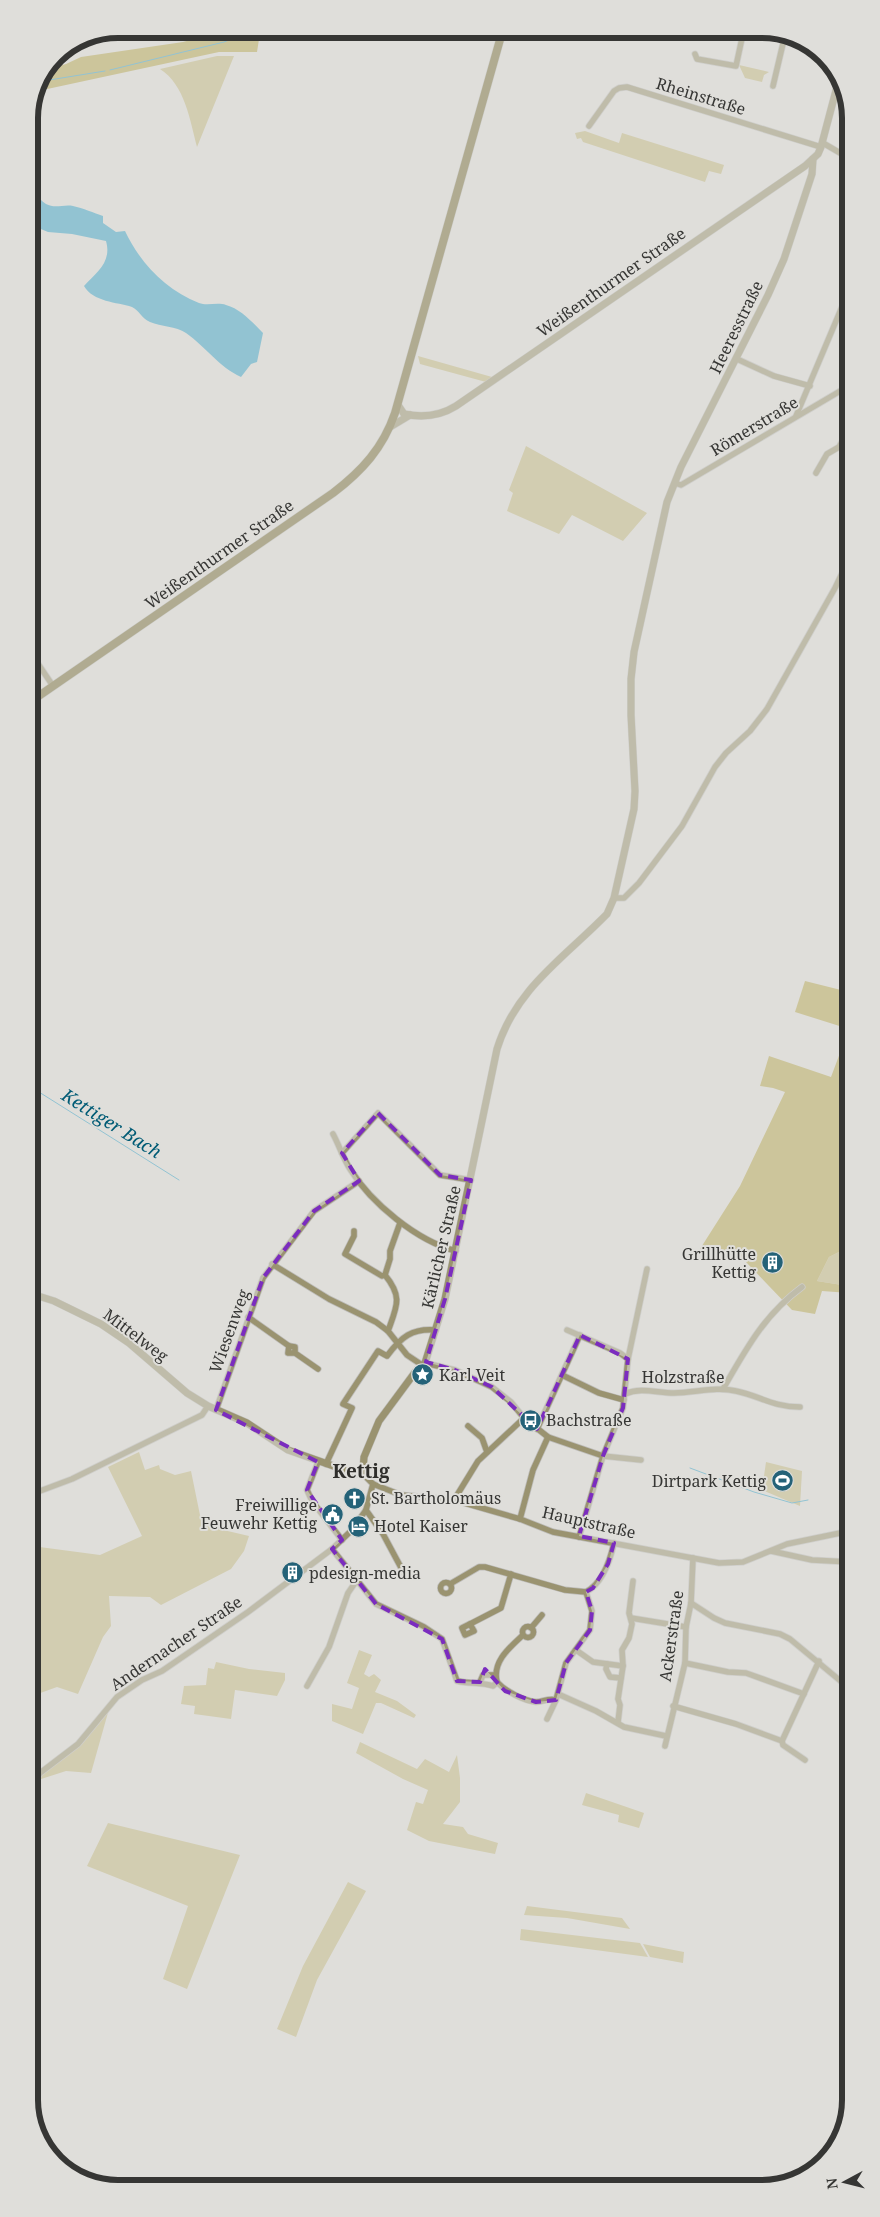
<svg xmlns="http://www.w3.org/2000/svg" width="880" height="2217" font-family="'Noto Serif',serif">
	<rect width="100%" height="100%" fill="#dfdeda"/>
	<g fill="#c4b87f">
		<path d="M217,56H234L197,147C190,120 185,85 160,69Z"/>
		<path d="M739,65L769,72L764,75L762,82L745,78Z"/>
		<path d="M585,131L619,143L622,133L724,165L721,174L709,171L705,182L583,142L581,138L577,139L575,133Z"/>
		<path d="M418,356L492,377L486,382L420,364Z"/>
		<path d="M526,446L647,513L623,541L572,515L559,534L507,511L513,493L509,490Z"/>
		<path d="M849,1247V1282L842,1285L817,1281L829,1257Z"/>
		<path d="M139,1452L145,1470L159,1465L160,1469L175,1475L191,1471L202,1525L249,1536L244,1551L231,1569L161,1605L150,1597L109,1596L111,1626L103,1637L78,1694L57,1687L32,1696V1546L100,1555L142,1536L108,1467Z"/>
		<path d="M766,1462L802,1471L800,1506L762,1490Z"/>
		<path d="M359,1650L372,1655L364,1674L369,1677L374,1674L381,1680L375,1692L397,1701L416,1715L414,1718L381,1703H376L363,1734L332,1721V1704L352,1709L359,1688L347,1683Z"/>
		<path d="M216,1662L249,1669L285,1673V1680L277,1696L235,1690L231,1719L194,1714L195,1706L181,1704L184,1686L206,1685L208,1668L214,1669Z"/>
		<path d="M109,1709L91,1773L66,1771L38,1780L42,1773L80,1745Z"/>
		<path d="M360,1742L417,1769L425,1759L449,1772L457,1755L460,1778V1802L443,1824L463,1827L468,1834L498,1843L495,1854L429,1841L407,1830L416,1802L423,1804L428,1790L403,1779L356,1753Z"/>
		<path d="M586,1793L644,1813L639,1828L618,1822L619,1815L582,1805Z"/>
		<path d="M108,1823L240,1855L187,1989L163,1979L188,1906L87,1866Z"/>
		<path d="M348,1882L366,1891L317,1980L296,2037L277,2029L303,1966Z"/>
		<path d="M527,1906L622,1918L630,1929L567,1918L524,1915Z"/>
		<path d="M521,1929L640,1943L648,1957L520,1940Z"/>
		<path d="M643,1944L684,1952L683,1963L650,1957Z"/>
	</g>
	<g fill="#b7a64f">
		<path d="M229,29H269L260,33L257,52H219L38,91L49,69L66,64L81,57L183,42Z"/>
		<path d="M805,981L849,992V1029L795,1012Z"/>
		<path d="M849,1029V1247L829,1257L817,1281L842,1285L849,1282V1293L822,1291L815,1314L792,1310L745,1261L700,1249L740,1186L785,1092L773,1088L760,1086L769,1056L831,1077Z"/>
	</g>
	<path fill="#37a2c8" d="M29,147C45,164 25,191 46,204C55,209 64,204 73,206C83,208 94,213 103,216V223L116,232L125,231C140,263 166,290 199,303C207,306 218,302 226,305C241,309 253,323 263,333L257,362L251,364L241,377C219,367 206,347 186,333C176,326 161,327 150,322C142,319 139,310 132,307C117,302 93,302 84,286C97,272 112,262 106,241L72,234L48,232L29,224Z"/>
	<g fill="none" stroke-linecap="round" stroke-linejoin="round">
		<g stroke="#37a2c8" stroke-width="1">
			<path d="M110,70L224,42L256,29"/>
			<path d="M43,81L105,71"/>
			<path d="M31,1087L179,1180"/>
			<path d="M690,1468L754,1492L792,1503L808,1500"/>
		</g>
		<defs>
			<g id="minor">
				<path d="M695,54L697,59L736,66L744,29"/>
				<path d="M773,86L785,35"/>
				<path d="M589,126L614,91L619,88L627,87L821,147"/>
				<path d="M823,143L847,157"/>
				<path d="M737,359L774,376L810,386"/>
				<path d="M796,416L847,295"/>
				<path d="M816,473L827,454L839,447L847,433"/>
				<path d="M675,483L681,485L847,387"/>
				<path d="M30,652L53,686"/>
				<path d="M614,898H624L639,883L682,826L715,767L726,753L750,731L767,709L835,588L848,561"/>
				<path d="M333,1134C339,1145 343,1158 350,1169C371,1203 417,1241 456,1251"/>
				<path d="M342,1153L378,1113L440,1175L471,1180"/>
				<path d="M354,1231V1236L345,1254L382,1276L385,1275L390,1259V1251L400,1223"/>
				<path d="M272,1264L329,1299L376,1322L388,1331L407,1355L422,1365"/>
				<path d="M385,1275C403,1297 397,1306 388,1331"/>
				<path d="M248,1317L289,1346"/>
				<path d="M567,1330L620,1353L628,1359"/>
				<path d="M295,1353V1347L289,1346L288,1353H295L318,1369"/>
				<path d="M425,1363L455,1370L492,1387L511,1402L524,1418L548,1437L603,1456L641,1460"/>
				<path d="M562,1375L599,1393L624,1400"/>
				<path d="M723,1389C746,1349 764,1315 802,1287"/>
				<path d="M625,1394C641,1387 657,1393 674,1393C695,1393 716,1386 736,1391C760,1396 773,1407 800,1407"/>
				<path d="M216,1410L263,1278L314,1211L359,1181"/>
				<path d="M468,1426L482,1438L487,1452"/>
				<path d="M537,1429L580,1335"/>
				<path d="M318,1462L307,1490L312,1501L342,1540"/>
				<path d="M326,1464L352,1408L343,1404L378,1351L387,1356C401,1337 412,1328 436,1330"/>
				<path d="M361,1472L373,1484L401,1495L454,1500L520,1519L553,1532L719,1563L743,1562L787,1544L850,1531"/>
				<path d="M32,1494L72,1479L202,1415L208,1406"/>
				<path d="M454,1500L478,1461L524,1418"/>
				<path d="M366,1510L383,1534L405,1575"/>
				<path d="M520,1519L533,1470L548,1437"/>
				<path d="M579,1537L603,1456L623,1408L628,1359L647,1269"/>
				<path d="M332,1549L376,1604L424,1627L442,1639L457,1681C470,1684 481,1682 493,1686L497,1682C505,1691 524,1701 536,1702C543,1702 548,1698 556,1700"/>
				<path d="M771,1551L812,1560L850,1562"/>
				<circle cx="446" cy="1588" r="5.5"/>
				<path d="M450,1584L479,1567H485L565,1590L586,1592"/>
				<path d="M691,1603L714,1618L725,1623L780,1634L790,1639L843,1683"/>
				<path d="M631,1618L686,1627"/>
				<path d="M470,1624L501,1608L511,1574"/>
				<path d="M470,1624L474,1631L465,1635L462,1628Z"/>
				<circle cx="528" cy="1632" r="5.5"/>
				<path d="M531,1628L542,1615"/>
				<path d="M576,1650L593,1662L623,1666"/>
				<path d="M685,1663L728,1672L746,1673L804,1694"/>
				<path d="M607,1664L606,1669L610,1677L621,1678"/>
				<path d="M480,1682L483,1675H495"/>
				<path d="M497,1682C492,1662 509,1648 523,1635"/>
				<path d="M307,1686L329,1647L348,1593L357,1580"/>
				<path d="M558,1694L596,1711L624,1727L666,1736"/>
				<path d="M673,1706L736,1724L782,1741L783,1745L805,1760"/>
				<path d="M547,1719L556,1700L566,1663L590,1630L592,1611L586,1592C603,1583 610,1561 614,1543"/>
				<path d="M618,1722L620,1705L618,1699L623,1666L622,1650L629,1638L632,1624L629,1613L633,1581"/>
				<path d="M782,1741L819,1661"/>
				<path d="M665,1746L685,1663L686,1627L691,1603L693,1558"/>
				<path d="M33,1784L40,1773L78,1744L117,1697L142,1680L162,1671L248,1612L332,1549L351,1531L366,1510L373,1484"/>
			</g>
			<g id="tertiary">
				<path d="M398,405L404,414C423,418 440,416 456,406L805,166L818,154L821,147L839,79"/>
				<path d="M390,427L410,415"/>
				<path d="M32,1294L54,1301L101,1324L129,1343L187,1393L208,1406L247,1423L288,1450L356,1474L363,1470L364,1457L379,1421L416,1371L425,1363L445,1299L497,1049C516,988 564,958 607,914L614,898L634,809L635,791L631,715V679L634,652L667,502L681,467L768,295L784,259L812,174L813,159"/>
			</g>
			<path id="secondary" d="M30,702L333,493C362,471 383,448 395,413L503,29"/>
		</defs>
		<use href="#minor" stroke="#bdbcb9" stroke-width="7"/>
		<use href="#tertiary" stroke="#bdbcb9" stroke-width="8"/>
		<use href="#secondary" stroke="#bdbcb9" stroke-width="9"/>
		<use href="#minor" stroke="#9a9370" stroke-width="5.5"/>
		<use href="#tertiary" stroke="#9a9370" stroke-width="7"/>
		<use href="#secondary" stroke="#796e39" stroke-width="8"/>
	</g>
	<path d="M0 0H880V2217H0ZM378,1113L440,1175L471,1180L445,1299L426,1362L455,1370L492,1387L537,1429L580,1335L628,1359L623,1408L603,1456L579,1536L614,1543L608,1564L593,1588L586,1592L592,1611L590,1630L566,1663L556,1700L536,1702L505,1691L485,1669L480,1682L457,1681L442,1639L376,1604L332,1549L342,1540L307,1490L318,1462L216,1410L263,1278L314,1211L359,1181L342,1153Z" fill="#dfdeda" fill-opacity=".55" fill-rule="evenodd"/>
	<path fill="none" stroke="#7b2cbf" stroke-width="4" stroke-dasharray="10 6" stroke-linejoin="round" d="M378,1113L440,1175L471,1180L445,1299L426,1362L455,1370L492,1387L537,1429L580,1335L628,1359L623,1408L603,1456L579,1536L614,1543L608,1564L593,1588L586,1592L592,1611L590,1630L566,1663L556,1700L536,1702L505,1691L485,1669L480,1682L457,1681L442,1639L376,1604L332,1549L342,1540L307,1490L318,1462L216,1410L263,1278L314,1211L359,1181L342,1153Z"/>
	<defs>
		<symbol id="building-disc" viewBox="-11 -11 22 22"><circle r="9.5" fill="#246278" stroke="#dfdeda"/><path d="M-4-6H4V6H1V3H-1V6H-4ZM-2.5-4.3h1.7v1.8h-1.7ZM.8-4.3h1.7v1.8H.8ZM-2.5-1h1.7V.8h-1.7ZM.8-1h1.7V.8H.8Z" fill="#fff"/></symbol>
		<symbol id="sight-disc" viewBox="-11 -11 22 22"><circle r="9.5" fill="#246278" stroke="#dfdeda"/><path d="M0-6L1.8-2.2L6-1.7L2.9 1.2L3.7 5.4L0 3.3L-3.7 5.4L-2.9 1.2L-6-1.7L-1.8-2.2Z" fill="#fff"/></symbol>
		<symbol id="bus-disc" viewBox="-11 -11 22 22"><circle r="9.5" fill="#246278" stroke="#dfdeda"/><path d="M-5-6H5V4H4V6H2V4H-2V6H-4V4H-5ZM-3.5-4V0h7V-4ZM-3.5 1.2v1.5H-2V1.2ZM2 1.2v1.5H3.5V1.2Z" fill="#fff"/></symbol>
		<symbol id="stadium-disc" viewBox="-11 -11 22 22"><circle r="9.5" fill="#246278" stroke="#dfdeda"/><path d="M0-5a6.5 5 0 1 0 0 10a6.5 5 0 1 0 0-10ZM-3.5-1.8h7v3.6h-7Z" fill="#fff"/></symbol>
		<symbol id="church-disc" viewBox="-11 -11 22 22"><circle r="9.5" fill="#246278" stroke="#dfdeda"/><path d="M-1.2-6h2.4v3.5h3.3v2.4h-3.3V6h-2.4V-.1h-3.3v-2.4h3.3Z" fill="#fff"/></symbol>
		<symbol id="civic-disc" viewBox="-11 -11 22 22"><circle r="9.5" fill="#246278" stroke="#dfdeda"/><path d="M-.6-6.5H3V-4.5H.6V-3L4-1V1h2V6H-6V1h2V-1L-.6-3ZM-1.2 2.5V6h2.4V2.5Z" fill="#fff"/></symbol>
		<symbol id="hotel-disc" viewBox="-11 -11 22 22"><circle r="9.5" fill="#246278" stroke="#dfdeda"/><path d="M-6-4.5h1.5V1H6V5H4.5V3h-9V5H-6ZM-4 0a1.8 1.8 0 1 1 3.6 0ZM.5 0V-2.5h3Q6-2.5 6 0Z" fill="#fff"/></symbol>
	</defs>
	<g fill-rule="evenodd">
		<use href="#building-disc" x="760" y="1250" width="25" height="25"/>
		<use href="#sight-disc" x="410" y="1362" width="25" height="25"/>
		<use href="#bus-disc" x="518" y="1408" width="25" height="25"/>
		<use href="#stadium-disc" x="770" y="1468" width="25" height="25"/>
		<use href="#church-disc" x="342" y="1486" width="25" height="25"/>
		<use href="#civic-disc" x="320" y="1502" width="25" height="25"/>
		<use href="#hotel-disc" x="346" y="1514" width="25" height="25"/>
		<use href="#building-disc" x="280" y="1560" width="25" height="25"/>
	</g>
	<g text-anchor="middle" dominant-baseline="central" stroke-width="4" stroke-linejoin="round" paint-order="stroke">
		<g font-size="16" fill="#363634" stroke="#dfdeda">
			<text transform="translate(701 96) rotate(17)">Rheinstraße</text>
			<text transform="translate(611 282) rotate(-35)">Weißenthurmer Straße</text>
			<text transform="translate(736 327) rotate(-64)">Heeresstraße</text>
			<text transform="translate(754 426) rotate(-31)">Römerstraße</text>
			<text transform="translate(219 554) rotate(-35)">Weißenthurmer Straße</text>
			<text transform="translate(441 1247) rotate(-77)">Kärlicher Straße</text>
			<text transform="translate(229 1331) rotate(-70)">Wiesenweg</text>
			<text transform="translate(136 1335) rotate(37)">Mittelweg</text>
			<text x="683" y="1377">Holzstraße</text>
			<text transform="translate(589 1522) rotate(13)">Hauptstraße</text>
			<text transform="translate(671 1636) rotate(-82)">Ackerstraße</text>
			<text transform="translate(176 1643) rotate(-34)">Andernacher Straße</text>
		</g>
		<g font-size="16" fill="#363634" stroke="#dfdeda" text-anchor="start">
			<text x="756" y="1254" text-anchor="end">Grillhütte<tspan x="756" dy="18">Kettig</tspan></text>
			<text x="439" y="1375">Karl Veit</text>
			<text x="546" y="1420">Bachstraße</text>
			<text x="766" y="1481" text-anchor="end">Dirtpark Kettig</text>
			<text x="371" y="1498">St. Bartholomäus</text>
			<text x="317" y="1505" text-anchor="end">Freiwillige<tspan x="317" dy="18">Feuwehr Kettig</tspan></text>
			<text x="374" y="1526">Hotel Kaiser</text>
			<text x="309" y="1573">pdesign-media</text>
		</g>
		<g font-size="18" font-style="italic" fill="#005b75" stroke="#dfdeda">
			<text transform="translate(112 1123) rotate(32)">Kettiger Bach</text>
		</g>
		<g font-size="19" font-weight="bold" fill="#2f2e2b" stroke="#dfdeda">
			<text x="361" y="1471">Kettig</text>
		</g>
	</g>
	<path d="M0 0H880V2217H0ZM118 38H762A80 80 0 0 1 842 118V2100A80 80 0 0 1 762 2180H118A80 80 0 0 1 38 2100V118A80 80 0 0 1 118 38Z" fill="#dfdeda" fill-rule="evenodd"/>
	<path fill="none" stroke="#363634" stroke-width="6" d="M118 38H762A80 80 0 0 1 842 118V2100A80 80 0 0 1 762 2180H118A80 80 0 0 1 38 2100V118A80 80 0 0 1 118 38Z"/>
	<g transform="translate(845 2182) rotate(263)" stroke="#dfdeda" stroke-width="4" paint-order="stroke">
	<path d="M0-4L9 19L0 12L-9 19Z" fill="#363634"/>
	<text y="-8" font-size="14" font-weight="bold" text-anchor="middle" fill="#363634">N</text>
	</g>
</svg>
